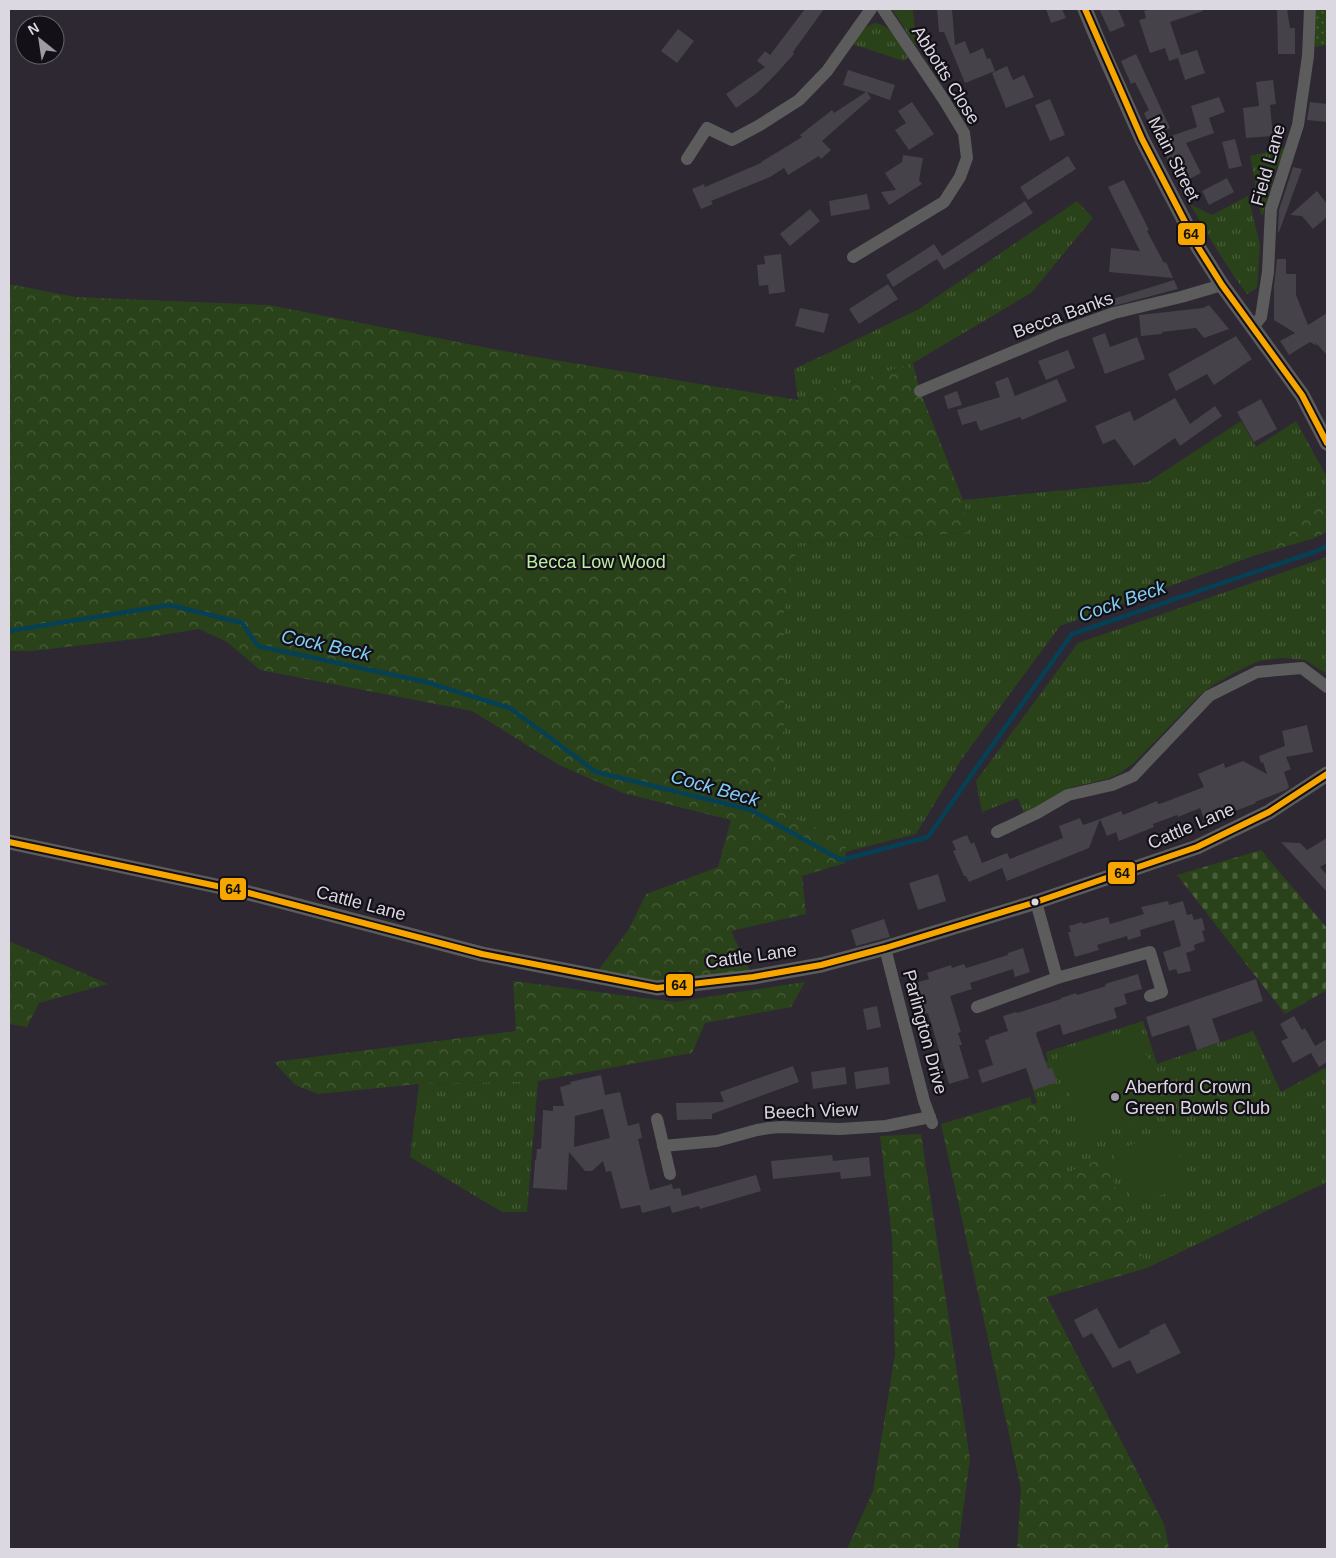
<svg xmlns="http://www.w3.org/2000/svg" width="1336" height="1558" font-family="Arial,sans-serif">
	<defs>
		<pattern id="grass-tufts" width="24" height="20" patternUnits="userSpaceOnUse" patternTransform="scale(1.25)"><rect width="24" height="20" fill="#2a4219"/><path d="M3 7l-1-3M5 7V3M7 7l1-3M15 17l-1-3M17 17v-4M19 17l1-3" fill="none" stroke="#485d3a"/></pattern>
		<pattern id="forest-crowns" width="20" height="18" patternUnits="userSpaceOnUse" patternTransform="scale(1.25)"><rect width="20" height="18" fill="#2a4219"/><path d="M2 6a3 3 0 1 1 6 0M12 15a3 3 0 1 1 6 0" fill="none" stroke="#485d3a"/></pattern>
		<pattern id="cemetery-stones" width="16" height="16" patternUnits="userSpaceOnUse" patternTransform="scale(1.25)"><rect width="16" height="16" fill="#2a4219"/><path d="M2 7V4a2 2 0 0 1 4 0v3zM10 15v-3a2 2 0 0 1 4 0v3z" fill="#485d3a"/></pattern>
		<pattern id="garden-dots" width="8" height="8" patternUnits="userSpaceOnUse" patternTransform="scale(1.25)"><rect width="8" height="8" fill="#2a4219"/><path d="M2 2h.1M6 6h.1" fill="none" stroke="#485d3a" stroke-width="1.8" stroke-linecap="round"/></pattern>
	</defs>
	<rect width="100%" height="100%" fill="#2d2832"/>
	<g fill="url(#grass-tufts)">
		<path d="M892,9H913L916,44L915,45Z"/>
		<path d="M874,23C892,24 899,45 908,58L904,61L852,44L863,29Z"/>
		<path d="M1286,148L1275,171L1263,215H1261L1250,156Z"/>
		<path d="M1248,196L1260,245L1257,288L1247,294C1225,265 1208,235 1190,204L1212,215Z"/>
		<path d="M1077,201L1093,218L1031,293L913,363L798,400L794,369L841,347L919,309Z"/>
		<path d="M1241,421L1256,447L1296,421L1327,477V491L1256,555L1060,626L961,760L916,834L845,852V842L764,804L784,729V612L798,543L968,533L963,500L1148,482Z"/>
		<path d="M1327,557V674L1305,660L1282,658L1259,661L1238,671L1213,685L1199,696L1134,763L1120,773L1108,779L1072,787L1024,814L1018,798L982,812L976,781L1078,643Z"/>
		<path d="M1143,1021L1157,1064L1253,1031L1281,1092L1325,1068L1327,1072V1182L1147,1268L1104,1158L1066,1174L1047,1100L1037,1103L1026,1068L1048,1061L1046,1052Z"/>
		<path d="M538,1081L527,1212H502L410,1157L419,1084Z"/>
	</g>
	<g fill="url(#forest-crowns)">
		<path d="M9,284L75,297L269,305L524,355L798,400L913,363L920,391L963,500L968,533L798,543L784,612V729L765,804L846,842L845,863L802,876L806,914L731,931L753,977L657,988L594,976L629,929L646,894L718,867L731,820L623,793L559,765L472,711L260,670L227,642L199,629L144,638L32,651H9Z"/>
		<path d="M1327,491V532L1312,539L1256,555Z"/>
		<path d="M11,942L108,984L39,1003L27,1027L9,1024V943Z"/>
		<path d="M513,981L675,1002L805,982L791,1007L705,1023L692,1053L538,1081L419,1084L318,1094L295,1085L274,1062L516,1031Z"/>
		<path d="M1030,1097L1032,1104L1047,1100L1066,1173L1104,1158L1147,1268L1047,1297L1164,1524L1169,1549H1017L1021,1489L941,1124Z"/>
		<path d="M921,1134L970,1459L958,1549H847L873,1491L895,1354L892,1237L880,1136Z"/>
	</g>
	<path fill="url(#cemetery-stones)" d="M1261,850L1327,928V990L1285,1014L1177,875Z"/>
	<path fill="url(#garden-dots)" d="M1316,9H1327V45L1314,47Z"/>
	<g fill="#2a4219">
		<path d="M1138,1029L1165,1111L1083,1137L1057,1055Z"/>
		<path d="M1169,1129L1191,1183L1134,1206L1112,1153Z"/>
	</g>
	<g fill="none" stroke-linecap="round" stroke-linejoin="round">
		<path stroke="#064055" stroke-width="4.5" d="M9,631L170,605L242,623L258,646L426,682L510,708L596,772L751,810L841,860L928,837L974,771L1072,634L1314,552L1327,546"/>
	</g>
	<g fill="#454249" fill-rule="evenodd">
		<path d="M805,9H824L793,52L794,54L776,74L757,93L736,108L726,94L765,67L757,61L765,51L770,55Z"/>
		<path d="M937,9H952L955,45L965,41L970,54L983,48L987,59L990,58L995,71L965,83L944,32H939Z"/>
		<path d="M1046,9H1062L1066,18L1051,23Z"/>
		<path d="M1099,9H1118L1125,26L1110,32Z"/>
		<path d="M1151,9H1203V11L1170,22L1181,55L1197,50L1205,73L1185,80L1178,58L1169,61L1165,48L1150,53L1139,20L1146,18L1144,11Z"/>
		<path d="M1277,9H1287L1290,28H1295V54H1278Z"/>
		<path d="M678,29L694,41L677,63L661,51Z"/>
		<path d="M1136,54L1170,128L1154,135L1144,113L1149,110L1135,82L1131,84L1121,61Z"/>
		<path d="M1007,66L1013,80L1024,75L1034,97L1006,108L992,73Z"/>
		<path d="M848,70L895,85L890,100L867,92L871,98L822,141L831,150L821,159L819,156L788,175L784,168L770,177L711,201L713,204L701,209L692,189L704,184L705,187L761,163V162L802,137L800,135L832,110L834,113L866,92L843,85Z"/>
		<path d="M1273,80L1276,104L1270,105L1273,136L1246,138L1243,108L1259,106L1256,82Z"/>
		<path d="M1219,97L1225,112L1209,118L1214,133L1186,143L1201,173L1180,184L1166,157L1173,154L1165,138L1197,127L1191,106Z"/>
		<path d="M1050,99L1065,135L1050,141L1035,105Z"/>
		<path d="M912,102L934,134L909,150L895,130L906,123L898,111Z"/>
		<path d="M1310,102L1327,104V122L1307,120Z"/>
		<path d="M1235,139L1242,166L1229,169L1222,142Z"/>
		<path d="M903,155L923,158L919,180L922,184L889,205L881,192L896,190L885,173L902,162Z"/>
		<path d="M1068,156L1076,169L1028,200L1020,187Z"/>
		<path d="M1293,167L1302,169L1279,232H1278L1279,210Z"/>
		<path d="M1227,178L1234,192L1209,205L1202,191Z"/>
		<path d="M1124,180L1149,230L1147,231L1164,263L1166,262L1173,278L1109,272L1111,248L1140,251L1108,187Z"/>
		<path d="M1317,191L1327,204V217L1313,229L1302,216L1290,215Z"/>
		<path d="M867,194L870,209L831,216L829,201Z"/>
		<path d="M1025,201L1033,213L944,270L937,259L893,287L886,275L934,244L942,256Z"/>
		<path d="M810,209L820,221L790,246L780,234Z"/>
		<path d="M781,254L785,292L769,294L768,285L759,286L757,265L765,264L764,256Z"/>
		<path d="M1277,259H1286V274H1296V295L1308,325L1327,313V355L1315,342L1317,346L1310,342L1289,355L1280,341L1295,333L1274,320V286Z"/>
		<path d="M1174,280L1178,289L1102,309L1100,303Z"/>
		<path d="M888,284L898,299L859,324L849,309Z"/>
		<path d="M1209,305L1229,329L1204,338L1196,328L1162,332V334L1141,336L1139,315L1203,308Z"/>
		<path d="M800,308L829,314L824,333L795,326Z"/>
		<path d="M1105,333L1110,347L1137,337L1145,359L1105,374L1092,338Z"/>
		<path d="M1236,336L1252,359L1214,385L1207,374L1176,391L1168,374Z"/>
		<path d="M1068,350L1075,368L1046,380L1038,361Z"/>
		<path d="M1008,377L1015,396L1057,379L1067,401L1022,420L1020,417L980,431L976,421L962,425L957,410L1000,397L995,382Z"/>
		<path d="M957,391L962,405L948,409L944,396Z"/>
		<path d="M1175,398L1190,424L1215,406L1222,416L1180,446L1175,438L1134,466L1115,439L1103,444L1095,426L1130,411L1134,421Z"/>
		<path d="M1261,399L1277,429L1254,442L1237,412Z"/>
		<path d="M1307,725L1313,752L1286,757L1291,769L1284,772L1289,787L1286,790L1255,802L1256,803L1233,812L1234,815L1220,820L1218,815L1204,819L1200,808L1178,817L1177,815L1153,824L1154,827L1119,841L1116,832L1107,836L1100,819L1121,811L1123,815L1157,801L1158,804L1165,802L1204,787L1198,774L1207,770L1224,763L1225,768L1243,761L1267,774L1263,762L1261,763L1259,756L1285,746L1282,731Z"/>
		<path d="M1080,818L1083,825L1100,819L1089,848L1007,881L1002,868L969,882L966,876H964L953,851L956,850L952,841L967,835L971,844L974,842L982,863L1007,853L1010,859L1063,838L1059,826Z"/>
		<path d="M1327,838V863L1320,867L1327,875V892L1281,842L1300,843L1307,850Z"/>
		<path d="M938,874L946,901L918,910L909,883Z"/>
		<path d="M1168,901L1169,905L1183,901L1187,915L1192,914L1194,920L1202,918L1205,930L1202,931L1205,941L1194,945L1195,950L1186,953L1191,971L1178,974L1176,969L1169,971L1163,952L1181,946L1174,920L1140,930L1141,936L1128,940L1127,936L1097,945L1099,950L1075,957L1068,932H1071L1069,926L1082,922L1083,924L1108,917L1110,924L1144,914L1141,907Z"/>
		<path d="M884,919L890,937L856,946L851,930Z"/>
		<path d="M1023,948L1030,972L1015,977L1013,969L970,983L972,989L950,996L961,1032L958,1033L962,1045H959L969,1078L949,1084L928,1013L925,1014L915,983L929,979L927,973L951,965L952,968L964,964L966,968L1008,955V953Z"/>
		<path d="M1138,974L1142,989L1124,994L1127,1004L1114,1008L1117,1018L1063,1035L1060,1024L1037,1032L1036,1034L1048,1069L1052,1068L1057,1082L1034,1090L1026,1068L982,1083L978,1070L993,1065L985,1040L989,1039V1037L1008,1031L1003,1016L1016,1012L1017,1013L1061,999V998L1076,993L1077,995L1106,986L1105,984Z"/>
		<path d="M1256,979L1263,1001L1212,1019L1220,1042L1197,1050L1189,1025L1152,1037L1146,1017Z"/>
		<path d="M877,1006L881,1027L867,1030L863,1009Z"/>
		<path d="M1294,1016L1302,1030L1305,1028L1315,1046L1327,1039V1062L1319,1067L1311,1053L1293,1063L1281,1041L1288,1038L1280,1024Z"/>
		<path d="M793,1066L799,1082L712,1114V1119L677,1120L676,1103L724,1102L720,1092Z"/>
		<path d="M845,1067L847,1084L813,1089L811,1072Z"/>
		<path d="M888,1067L890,1084L856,1089L854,1072Z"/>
		<path d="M601,1075L605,1095L620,1092L628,1126L639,1123L642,1138L638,1139L650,1190L672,1184L673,1189L680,1188L682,1196L756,1175L761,1191L700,1209L699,1206L672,1213L670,1206L642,1213L640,1205L621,1209L611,1171L606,1172L603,1161L592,1171H585L569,1152L567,1190L533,1188L535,1160H536L537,1149H541L543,1110L553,1111V1106H564L560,1087L571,1084L570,1082ZM603,1109L610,1138L574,1147L575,1116Z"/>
		<path d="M832,1155L833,1161L869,1157L871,1176L841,1179L840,1172L773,1179L771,1161Z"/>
		<path d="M1097,1308L1119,1349L1150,1333L1149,1331L1165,1323L1181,1353L1137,1374L1130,1360L1113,1368L1092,1333L1083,1338L1074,1320Z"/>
	</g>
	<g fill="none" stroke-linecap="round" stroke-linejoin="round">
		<g stroke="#5c5c5c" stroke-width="12">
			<path d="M687,159L707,128L732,140L760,125L799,100L827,71L871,9"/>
			<path d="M853,257L944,202L960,177L967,158L964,133L944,100L883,9"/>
			<path d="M1253,327L1261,317L1268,272L1271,209L1298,125L1308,56L1310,9"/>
			<path d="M920,391L1058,333L1114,313L1181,297L1222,285"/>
			<path d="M997,832L1037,813L1068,795L1112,785L1133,776L1209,696L1257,672L1302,668L1327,687"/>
			<path d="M1036,902L1057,978"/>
			<path d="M885,948L924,1101L932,1123"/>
			<path d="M977,1007L1057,978L1150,952L1162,992L1150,996"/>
			<path d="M657,1119L670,1174"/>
			<path d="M663,1146L717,1141L757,1130L769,1128L781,1127L840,1129L886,1126L930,1117"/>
		</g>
		<g stroke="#5c5c5c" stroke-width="15">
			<path d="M1085,9L1099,43L1142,139L1198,247L1222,285L1302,395L1327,443"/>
			<path d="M9,842L245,892L482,954L657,988L753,977L821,965L885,948L1036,902L1197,847L1269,812L1327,774"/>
		</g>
		<defs>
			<g id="bus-1">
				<path d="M1085,9L1142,139L1198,247L1222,285L1302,395L1327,443"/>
				<path d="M9,842L245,892L482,954L657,988L753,977L821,965L885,948L1036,902L1197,847L1269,812L1327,774"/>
			</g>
		</defs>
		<use href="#bus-1" stroke="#131017" stroke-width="10"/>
		<use href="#bus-1" stroke="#f7a600" stroke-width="6"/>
	</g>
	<circle fill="#dcd8e2" stroke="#131017" stroke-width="2" cx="1035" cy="902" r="4.5"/>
	<circle fill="#9f9aa4" stroke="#131017" stroke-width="2" cx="1115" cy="1097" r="5"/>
	<g text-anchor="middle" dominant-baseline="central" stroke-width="4.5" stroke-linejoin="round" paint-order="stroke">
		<g font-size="18" fill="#dcd8e2" stroke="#131017">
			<text transform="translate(946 75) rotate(58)">Abbotts Close</text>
			<text transform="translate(1174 159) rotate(63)">Main Street</text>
			<text transform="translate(1268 165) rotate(-74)">Field Lane</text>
			<text transform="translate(1063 315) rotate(-20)">Becca Banks</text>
			<text transform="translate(1191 826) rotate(-23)">Cattle Lane</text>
			<text transform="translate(361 903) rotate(15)">Cattle Lane</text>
			<text transform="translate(751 956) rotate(-8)">Cattle Lane</text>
			<text transform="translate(925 1032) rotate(75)">Parlington Drive</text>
			<text transform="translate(811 1111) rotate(-2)">Beech View</text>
		</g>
		<g font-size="18" fill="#bcefa0" stroke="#131017">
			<text x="596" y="562">Becca Low Wood</text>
		</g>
		<g font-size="18" fill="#dcd8e2" stroke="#131017" text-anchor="start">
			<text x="1125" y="1087">Aberford Crown<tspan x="1125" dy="21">Green Bowls Club</tspan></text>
		</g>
		<g font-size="19" font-style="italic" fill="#80cef3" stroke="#131017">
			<text transform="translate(1122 601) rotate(-19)">Cock Beck</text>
			<text transform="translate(326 645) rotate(12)">Cock Beck</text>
			<text transform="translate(715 788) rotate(16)">Cock Beck</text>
		</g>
	</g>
	<g stroke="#131017" stroke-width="2">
		<rect x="1177" y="222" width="29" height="24" rx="5" fill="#f7a600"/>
		<rect x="1107" y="861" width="29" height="24" rx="5" fill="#f7a600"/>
		<rect x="219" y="877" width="28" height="24" rx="5" fill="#f7a600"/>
		<rect x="665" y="973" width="29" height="24" rx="5" fill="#f7a600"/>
	</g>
	<g font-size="14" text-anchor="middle" font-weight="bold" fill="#111">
		<text x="1191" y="239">64</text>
		<text x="1122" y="878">64</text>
		<text x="233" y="894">64</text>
		<text x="679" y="990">64</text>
	</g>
	<rect width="1336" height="1558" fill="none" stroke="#dcd8e2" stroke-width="20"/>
	<g transform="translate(40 40) rotate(330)"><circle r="24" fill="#131017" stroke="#636068"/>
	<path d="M0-4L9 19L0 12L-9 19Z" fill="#9f9aa4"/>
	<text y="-8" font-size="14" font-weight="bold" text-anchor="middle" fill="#dcd8e2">N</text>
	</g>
</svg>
